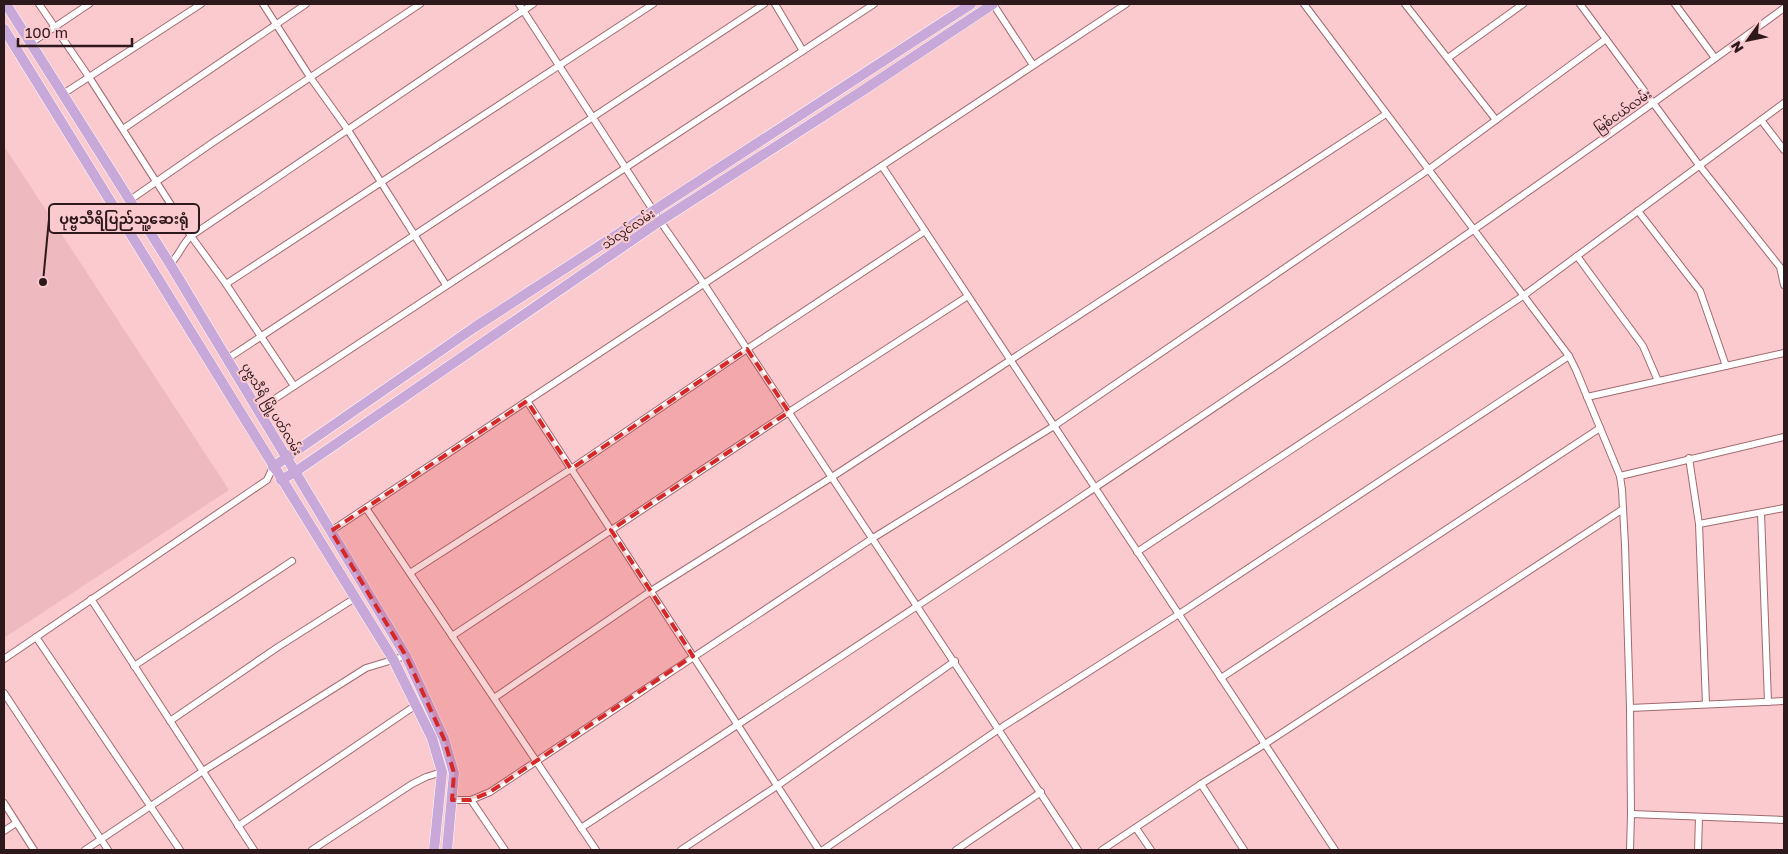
<svg xmlns="http://www.w3.org/2000/svg" width="1788" height="854" font-family="'Golos Text','Noto Sans Myanmar',sans-serif">
	<rect width="100%" height="100%" fill="#facace"/>
	<path fill="#efbabf" d="M4,146L229,490L4,638Z"/>
	<g fill="none" stroke-linecap="round" stroke-linejoin="round">
		<defs>
			<g id="street">
				<path d="M39,4L89,77L191,236L226,284L294,386"/>
				<path d="M263,4L310,77L348,130L446,285"/>
				<path d="M519,4L660,221L704,284L1078,850"/>
				<path d="M775,4L803,51"/>
				<path d="M993,4L1033,65"/>
				<path d="M1304,4L1569,356L1576,370L1620,476L1622,490L1625,545L1630,708L1631,814L1630,850"/>
				<path d="M1405,4L1496,120"/>
				<path d="M1580,4L1699,165L1780,267L1784,285"/>
				<path d="M1675,4L1715,58"/>
				<path d="M31,43L89,4"/>
				<path d="M1448,58L1523,4"/>
				<path d="M63,94L201,4"/>
				<path d="M1761,120L1784,150"/>
				<path d="M123,129L306,4"/>
				<path d="M882,166L1335,850"/>
				<path d="M130,200L215,141L420,4"/>
				<path d="M1638,211L1700,291L1726,366"/>
				<path d="M1577,256L1643,346L1658,381"/>
				<path d="M170,264C179,256 182,244 191,236L533,4"/>
				<path d="M226,284L653,4"/>
				<path d="M227,359L764,4"/>
				<path d="M1587,397L1784,353"/>
				<path d="M527,401L819,850"/>
				<path d="M258,410L874,4"/>
				<path d="M1689,458L1699,524L1706,704"/>
				<path d="M1620,476L1784,437"/>
				<path d="M366,508L596,850"/>
				<path d="M1761,513L1768,702"/>
				<path d="M1699,524L1784,508"/>
				<path d="M331,531L1126,4"/>
				<path d="M1137,552L1523,296L1784,103"/>
				<path d="M410,573L571,469L747,349L925,231"/>
				<path d="M91,599L254,850"/>
				<path d="M452,636L789,412L968,296"/>
				<path d="M36,637L180,850"/>
				<path d="M4,659L267,480L273,467"/>
				<path d="M134,666L292,561"/>
				<path d="M1221,678L1600,428"/>
				<path d="M4,693L108,850"/>
				<path d="M494,698L651,591L832,477L1386,114"/>
				<path d="M1630,708L1784,701"/>
				<path d="M170,721L278,647L355,598"/>
				<path d="M1201,784L1244,850"/>
				<path d="M452,800H471L490,792L873,538L1054,426L1428,170L1606,39"/>
				<path d="M471,800L505,850"/>
				<path d="M4,803L34,850"/>
				<path d="M1631,814L1784,820"/>
				<path d="M238,826L416,705"/>
				<path d="M581,828C986,561 1393,295 1784,8"/>
				<path d="M1136,828L1151,850"/>
				<path d="M4,831L16,823"/>
				<path d="M85,850L203,771L366,668L406,656"/>
				<path d="M312,850L412,784L426,777L442,772"/>
				<path d="M681,850L777,786L955,661"/>
				<path d="M823,850L999,729L1179,614L1569,356"/>
				<path d="M956,850L1041,792"/>
				<path d="M1102,850L1201,784L1265,744L1623,509"/>
				<path d="M1698,850L1699,817"/>
			</g>
			<g id="primary">
				<path d="M6,4L170,264L406,656L444,739L454,773L447,850"/>
				<path d="M4,29L393,659L432,738L442,772L434,850"/>
				<path d="M273,467L475,327L971,4"/>
				<path d="M281,480L295,472L660,221L862,91L993,4"/>
			</g>
		</defs>
		<use href="#street" stroke="#9f6a70" stroke-width="8"/>
		<use href="#primary" stroke="#fff" stroke-width="11"/>
		<use href="#street" stroke="#fff" stroke-width="6"/>
		<use href="#primary" stroke="#c7a8d9" stroke-width="10"/>
	</g>
	<path fill="#d62828" fill-opacity="0.2" stroke="#d62828" stroke-width="4" stroke-dasharray="10 6" stroke-linejoin="round" d="M747,349L789,412L611,530L693,656L490,792L471,800H452L454,773L444,739L406,656L331,531L527,401L571,469Z"/>
	<g text-anchor="middle" dominant-baseline="central" stroke-width="4" stroke-linejoin="round" paint-order="stroke">
		<g font-size="12" fill="#2d181b" stroke="#facace">
			<text transform="translate(1623 111) rotate(-35)">မြစ်ငယ်လမ်း</text>
			<text transform="translate(628 229) rotate(-34)">သံလွင်လမ်း</text>
			<text transform="translate(272 409) rotate(59)">ပုဗ္ဗသီရိ မြို့ပတ်လမ်း</text>
		</g>
	</g>
	<path fill="none" stroke="#2d181b" stroke-width="2" d="M43 282L49 219"/>
	<circle fill="#2d181b" stroke="#facace" stroke-width="2" cx="43" cy="282" r="5"/>
	<rect fill="#facace" stroke="#2d181b" stroke-width="2" x="49" y="204" width="150" height="29" rx="5"/>
	<g font-size="14" text-anchor="middle" font-weight="bold" fill="#2d181b">
		<text x="124" y="224">ပုဗ္ဗသီရိပြည်သူ့ဆေးရုံ</text>
	</g>
	<rect width="1788" height="854" fill="none" stroke="#2d181b" stroke-width="10"/>
	<g transform="translate(1748 40) rotate(237)" stroke="#facace" stroke-width="4" paint-order="stroke">
	<path d="M0-4L9 19L0 12L-9 19Z" fill="#2d181b"/>
	<text y="-8" font-size="14" font-weight="bold" text-anchor="middle" fill="#2d181b">N</text>
	</g>
	<path d="M18 38v8h114v-8" fill="none" stroke="#2d181b" stroke-width="2.5"/>
	<text x="25" y="38" font-size="15" fill="#2d181b" stroke="#facace" stroke-width="4" paint-order="stroke">100 m</text>
</svg>
